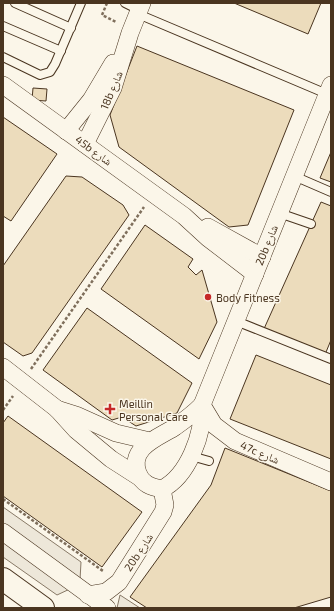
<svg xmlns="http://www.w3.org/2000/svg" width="334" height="611" font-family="'Exo 2','Noto Naskh Arabic',sans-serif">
	<rect width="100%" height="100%" fill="#fbf6e9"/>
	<g fill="#ede7d9" stroke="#887966">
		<path d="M3,507L81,562L80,580L3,525Z"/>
		<path d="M3,539L72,588L57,595L3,557Z"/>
		<path d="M120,595L140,608H117Z"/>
	</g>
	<g fill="#ecdcbc" stroke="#4a3520">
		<path d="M234,3H321L308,34Z"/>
		<path d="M137,46L294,110L248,225L229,227L119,147L110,115Z"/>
		<path d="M33,88L47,89L46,101L32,100Z"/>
		<path d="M3,117L57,154L11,221L3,216Z"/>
		<path d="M331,152V182L320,178Z"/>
		<path d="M66,176L82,177L123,205L129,215L32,353L23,356L3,342V266Z"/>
		<path d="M321,202L331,206V340L324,357L263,331Z"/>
		<path d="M145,225L193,259L188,267L196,275L202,270L217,322L199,359L101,289Z"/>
		<path d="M87,308L192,383L177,413L136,426L122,417L112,420L43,370Z"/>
		<path d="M256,355L331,385V459L230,419Z"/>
		<path d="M8,416L142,512L102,567L3,496V423Z"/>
		<path d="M225,448L331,491V597L294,608H147L130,597L211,485Z"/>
	</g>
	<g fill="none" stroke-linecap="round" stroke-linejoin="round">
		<defs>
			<g id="lane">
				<path d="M15,3L71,28"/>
				<path d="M125,3L139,10"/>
				<path d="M138,14L327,94"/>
				<path d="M3,26L61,51"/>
				<path d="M3,57L40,75L50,72L55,64L81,3"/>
				<path d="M294,176L331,192"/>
				<path d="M279,213L311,224"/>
				<path d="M236,321L331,359"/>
				<path d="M191,456L209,461"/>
			</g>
			<g id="street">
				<path d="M3,85L184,216L208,238L255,274"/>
				<path d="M331,85L202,405L214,425L235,441L331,482"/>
				<path d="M66,131L91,100L113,63"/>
				<path d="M85,144L113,88L130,33L142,3"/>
				<path d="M208,227L262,257"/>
				<path d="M3,367L57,409L76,430L111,459L139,477"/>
				<path d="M202,405C204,434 188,476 162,489C151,487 142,484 138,473C128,447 160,437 175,427C185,420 194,413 202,405Z"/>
				<path d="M57,409L76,415L116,433L150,441"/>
				<path d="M3,532L107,608"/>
				<path d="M88,595L106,592L119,582L163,512L165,505L162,489"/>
			</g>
			<path id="highway" d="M3,579L43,608"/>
		</defs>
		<use href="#lane" stroke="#4a3520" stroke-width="10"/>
		<use href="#street" stroke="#4a3520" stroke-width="18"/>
		<use href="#highway" stroke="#4a3520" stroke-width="24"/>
		<g stroke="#7f6f5c" stroke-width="2.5" stroke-dasharray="3 2" stroke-linecap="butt">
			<path d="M107,3L102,15L116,22"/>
			<path d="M31,369L144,207"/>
			<path d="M3,410L13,396"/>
			<path d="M3,499L103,571"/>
		</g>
		<use href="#lane" stroke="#fbf6e9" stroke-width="8"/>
		<use href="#street" stroke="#fbf6e9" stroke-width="17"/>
		<use href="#highway" stroke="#fbf6e9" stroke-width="22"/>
	</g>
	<g fill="#c62828" stroke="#fbf6e9" stroke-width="1.5">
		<circle cx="208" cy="297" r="4"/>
		<path d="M108 403h4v4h4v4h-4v4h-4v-4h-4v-4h4z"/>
	</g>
	<g text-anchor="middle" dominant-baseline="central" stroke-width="3" stroke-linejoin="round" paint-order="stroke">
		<g font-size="11" fill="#4a3520" stroke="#fbf6e9">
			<text transform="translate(111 90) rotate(-67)">18b شارع</text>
			<text transform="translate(94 150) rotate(36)">45b شارع</text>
			<text transform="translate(266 245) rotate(-68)">20b شارع</text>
			<text transform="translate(260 452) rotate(23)">47c شارع</text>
			<text transform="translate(138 552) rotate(-57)">20b شارع</text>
		</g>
		<g font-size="11" fill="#4a3520" stroke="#fbf6e9" text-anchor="start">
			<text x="216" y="297">Body Fitness</text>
			<text x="119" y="403">Meillin<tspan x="119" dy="13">Personal Care</tspan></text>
		</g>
	</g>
	<rect width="334" height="611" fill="none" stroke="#4a3520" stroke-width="8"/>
</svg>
